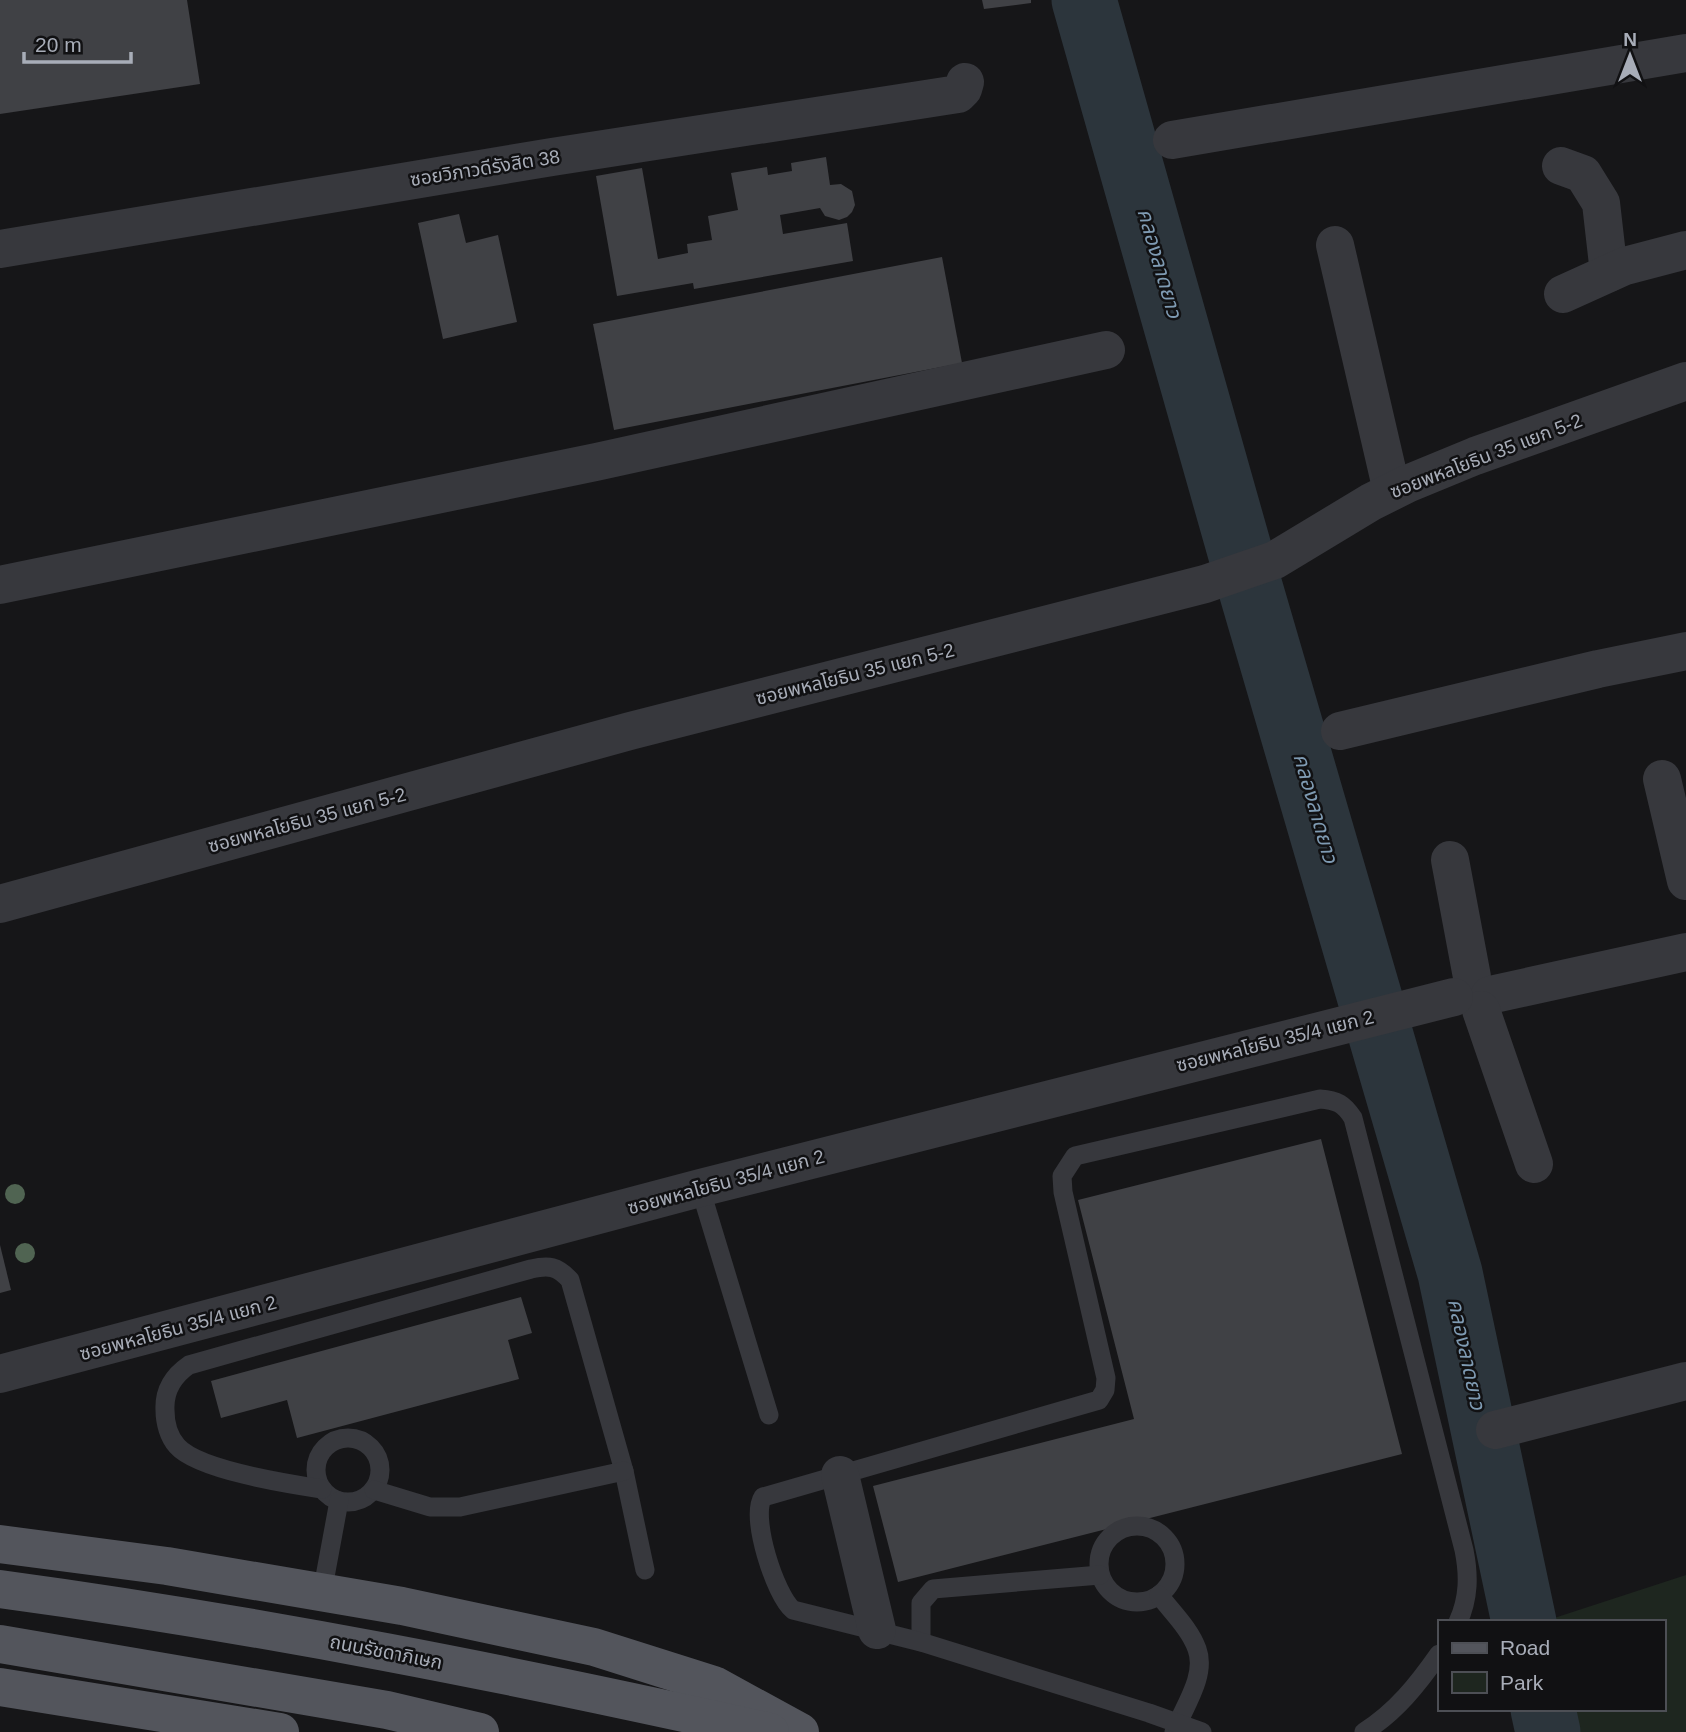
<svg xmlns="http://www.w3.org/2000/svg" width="1686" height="1732" font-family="Helvetica,'Noto Sans Thai',sans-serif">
	<rect width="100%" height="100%" fill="#161618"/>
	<path fill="#1e261f" d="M1686,1575V1732H1565L1560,1709H1663V1622H1542Z"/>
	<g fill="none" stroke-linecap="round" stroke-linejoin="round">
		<g stroke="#2c353c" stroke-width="65">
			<path d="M1084,0L1244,566L1450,1273L1524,1622"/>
			<path d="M1543,1709L1548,1732"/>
		</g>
	</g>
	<g fill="#404145">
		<path d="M0,0H187L200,84L0,114Z"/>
		<path d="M982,0H1031V3L984,9Z"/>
		<path d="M826,157L830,185L841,184L852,191L855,205L852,212L847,217L839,220L825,216L820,208L780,215L783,234L847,223L853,261L694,289L693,283L617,296L596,176L642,168L658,259L688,253L687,244L712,240L708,216L738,210L731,173L767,167L768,175L792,171L791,163Z"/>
		<path d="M459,214L466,243L498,235L517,322L443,339L418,223Z"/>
		<path d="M942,257L962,363L614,430L593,324Z"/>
		<path d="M1321,1139L1402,1454L898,1582L873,1486L1134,1419L1078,1200Z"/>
		<path d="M0,1245L11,1290L0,1293Z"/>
		<path d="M521,1297L532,1333L508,1340L519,1379L297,1438L287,1400L221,1418L211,1381Z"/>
	</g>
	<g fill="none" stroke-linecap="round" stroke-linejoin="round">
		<g stroke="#37383d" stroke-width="19">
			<path d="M700,1188L769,1415"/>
			<circle cx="348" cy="1470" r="32"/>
			<path d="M322,1489C289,1484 198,1470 177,1446C169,1437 165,1423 165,1410C164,1390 173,1376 189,1365L531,1269C549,1265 557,1266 570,1280L624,1471L645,1570"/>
			<path d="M374,1490L430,1507H460L624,1471"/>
			<circle cx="1137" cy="1564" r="38"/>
			<path d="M322,1593L339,1501"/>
			<path d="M1159,1595C1172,1612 1190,1629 1197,1649C1207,1676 1183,1708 1174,1732"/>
			<path d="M921,1642V1603L933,1589L1100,1575"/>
			<path d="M1202,1732L1149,1713L921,1642L793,1610C775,1595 750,1517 763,1497L1099,1400L1105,1390L1106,1378L1063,1192L1062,1176L1075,1156L1320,1099C1337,1100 1344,1104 1353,1118L1464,1550C1469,1575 1469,1598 1458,1622"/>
			<path d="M1364,1732C1396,1712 1418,1684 1439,1654"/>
		</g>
		<g stroke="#37383d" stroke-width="38">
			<path d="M1172,140L1686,53"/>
			<path d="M1561,166L1583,174L1601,203L1609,273"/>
			<path d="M1335,245L1392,491"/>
			<path d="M0,249L552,157L958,94L963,89L965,82"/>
			<path d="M1563,294L1625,266L1686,250"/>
			<path d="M0,585L596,462L1106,350"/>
			<path d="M1340,731L1598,669L1686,651"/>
			<path d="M1662,779L1686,881"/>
			<path d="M1450,860L1472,977"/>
			<path d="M0,904L630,731L1205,584L1275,560L1371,502L1407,484L1475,456L1686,381"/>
			<path d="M1490,995L1686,952"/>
			<path d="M1481,1010L1534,1164"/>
			<path d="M0,1374L700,1188L1454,997"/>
			<path d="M1495,1430L1686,1381"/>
			<path d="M840,1475L877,1630"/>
		</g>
		<g stroke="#53555c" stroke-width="38">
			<path d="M0,1544L167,1566L402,1606L594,1647L714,1685L800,1732"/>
			<path d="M0,1589C259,1624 515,1675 770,1732"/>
			<path d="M0,1644L387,1710L480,1732"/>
			<path d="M0,1687L280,1732"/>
		</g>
	</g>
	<g fill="#506452">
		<circle cx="15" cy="1194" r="10"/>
		<circle cx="25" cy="1253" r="10"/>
	</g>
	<g text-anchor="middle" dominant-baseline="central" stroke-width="5" stroke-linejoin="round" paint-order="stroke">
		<g font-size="19" fill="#a8adb8" stroke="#111113">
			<text transform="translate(485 168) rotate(-9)">ซอยวิภาวดีรังสิต 38</text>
			<text transform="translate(1486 456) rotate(-21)">ซอยพหลโยธิน 35 แยก 5-2</text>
			<text transform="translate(855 674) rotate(-14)">ซอยพหลโยธิน 35 แยก 5-2</text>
			<text transform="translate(307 820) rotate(-15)">ซอยพหลโยธิน 35 แยก 5-2</text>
			<text transform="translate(1275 1041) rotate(-14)">ซอยพหลโยธิน 35/4 แยก 2</text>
			<text transform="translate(726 1182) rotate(-15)">ซอยพหลโยธิน 35/4 แยก 2</text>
			<text transform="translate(178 1328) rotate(-15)">ซอยพหลโยธิน 35/4 แยก 2</text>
			<text transform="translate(386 1652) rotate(11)">ถนนรัชดาภิเษก</text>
		</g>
		<g font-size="21" font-style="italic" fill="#7f9bb3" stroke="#111113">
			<text transform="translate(1160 263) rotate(74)">คลองลาดยาว</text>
			<text transform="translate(1316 808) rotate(74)">คลองลาดยาว</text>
			<text transform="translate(1467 1354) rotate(78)">คลองลาดยาว</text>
		</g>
	</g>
	<rect x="1438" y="1620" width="228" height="91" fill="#111113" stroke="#4d4f55" stroke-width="2"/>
	<rect x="1452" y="1643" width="35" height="10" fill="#53555c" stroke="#4d4f55" stroke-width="2"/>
	<text x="1500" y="1655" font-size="21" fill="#a8adb8">Road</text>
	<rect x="1452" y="1672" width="35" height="21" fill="#1e261f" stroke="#4d4f55" stroke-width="2"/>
	<text x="1500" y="1690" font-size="21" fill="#a8adb8">Park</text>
	<g transform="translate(1630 56)" stroke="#111113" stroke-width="5" paint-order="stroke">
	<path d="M0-5L12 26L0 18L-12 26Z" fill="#a8adb8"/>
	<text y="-10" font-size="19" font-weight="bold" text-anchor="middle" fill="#a8adb8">N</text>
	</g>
	<path d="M24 52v10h107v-10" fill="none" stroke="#a8adb8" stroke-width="3.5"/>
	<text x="35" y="52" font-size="21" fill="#a8adb8" stroke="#111113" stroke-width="5" paint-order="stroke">20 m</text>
</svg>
